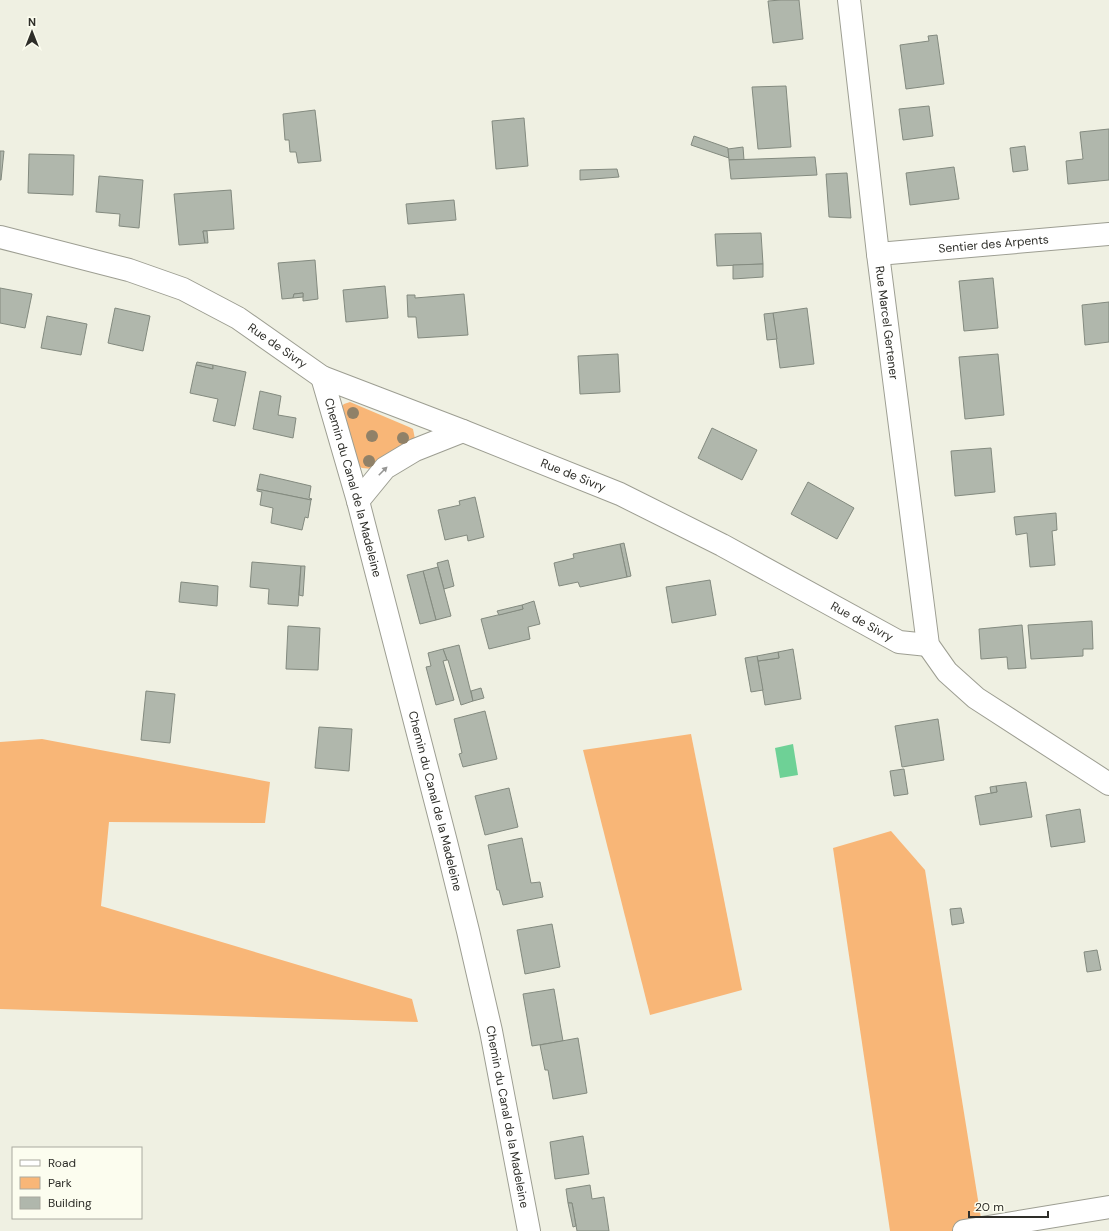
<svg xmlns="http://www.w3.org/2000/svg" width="1109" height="1231" font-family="'DM Sans',sans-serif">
	<rect width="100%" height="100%" fill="#eff0e2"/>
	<g fill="#f8b677">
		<path d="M350,402L409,427L413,429L415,439L373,469L362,468L357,465L341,407L344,404Z"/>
		<path d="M691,734L742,990L650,1015L583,750Z"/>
		<path d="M42,739L270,782L265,823L109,822L101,906L412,999L418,1022L0,1009V742Z"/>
		<path d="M891,831L925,870L983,1231H890L833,848Z"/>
	</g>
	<path fill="#6ed196" d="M793,744L798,775L780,778L775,748Z"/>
	<g fill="#b0b7ac" stroke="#838a7f">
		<path d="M781,0H799L803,39L773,43L768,1Z"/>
		<path d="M937,35L944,84L906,89L900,45L929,41L928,36Z"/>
		<path d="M786,86L791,147L758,149L752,87Z"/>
		<path d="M929,106L933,136L903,140L899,109Z"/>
		<path d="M315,110L321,161L298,163L296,152H290L289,140H285L283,114Z"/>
		<path d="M524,118L528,166L496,169L492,121Z"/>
		<path d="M1109,129V180L1068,184L1066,161L1083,159L1080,132Z"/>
		<path d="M694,136L728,148L729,158L691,145Z"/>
		<path d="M1025,146L1028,170L1013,172L1010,148Z"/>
		<path d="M743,147L744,160H729L728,149Z"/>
		<path d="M0,151H4L1,180H0Z"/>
		<path d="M29,154L74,155L73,195L28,193Z"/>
		<path d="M815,157L817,175L731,179L729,160Z"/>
		<path d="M954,167L959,199L910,205L906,173Z"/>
		<path d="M617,169L619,177L580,180V170Z"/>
		<path d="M847,173L851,218L829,217L826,174Z"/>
		<path d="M99,176L143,180L139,228L119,226L120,214L96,212Z"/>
		<path d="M231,190L234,229L203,231L205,243L179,245L174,194Z"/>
		<path d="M454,200L456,220L408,224L406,204Z"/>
		<path d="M203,231H207L208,243H205Z"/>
		<path d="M761,233L763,264L717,266L715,234Z"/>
		<path d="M315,260L318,299L303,301V293L294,294L293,298L282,299L278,263Z"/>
		<path d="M763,264V277L733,279V265Z"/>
		<path d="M993,278L998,328L964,331L959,281Z"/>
		<path d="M385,286L388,318L346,322L343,290Z"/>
		<path d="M0,288L32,294L25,328L0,323Z"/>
		<path d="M303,293V297L293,298L294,294Z"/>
		<path d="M464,294L468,335L418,338L416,317H408L407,295H415V298Z"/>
		<path d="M1109,302V342L1085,345L1082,305Z"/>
		<path d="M115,308L150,316L143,351L108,343Z"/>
		<path d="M807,308L814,364L780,368L773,313Z"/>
		<path d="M773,313L777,339L767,340L764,314Z"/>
		<path d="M47,316L87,324L81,355L41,348Z"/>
		<path d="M618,354L620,392L580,394L578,356Z"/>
		<path d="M998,354L1004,415L965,419L959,357Z"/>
		<path d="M197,362L213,365V369L196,365Z"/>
		<path d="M196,365L213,369V365L246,372L235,426L213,421L218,399L190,393Z"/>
		<path d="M260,391L281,396L278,415L296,418L293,438L253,429Z"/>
		<path d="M712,428L757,450L742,480L698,458Z"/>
		<path d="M991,448L995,492L955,496L951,451Z"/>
		<path d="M260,474L311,486L309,498L312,499L311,500L257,489Z"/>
		<path d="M808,482L854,508L837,539L791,514Z"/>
		<path d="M257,489L311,500L308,518L305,517L302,530L271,523L273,508L260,505L262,492L257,491Z"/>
		<path d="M475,497L484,537L468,541L467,535L445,540L438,510L460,505L459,501Z"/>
		<path d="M1056,513L1057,530L1052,531L1055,565L1030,567L1027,533L1016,535L1014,517Z"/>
		<path d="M624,543L631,576L627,577L620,544Z"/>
		<path d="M620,544L627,577L580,587L578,582L559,586L554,563L574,558L573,554Z"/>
		<path d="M448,560L454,586L444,589L437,563Z"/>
		<path d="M252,562L301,566L298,606L268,604L269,589L250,587Z"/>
		<path d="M301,566H305L303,596L299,595Z"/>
		<path d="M438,567L451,616L436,620L423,571Z"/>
		<path d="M423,571L436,620L420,624L407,575Z"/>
		<path d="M710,580L716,615L672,623L666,587Z"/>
		<path d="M181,582L218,586L217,606L179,602Z"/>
		<path d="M534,601L540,624L528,627L530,639L489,649L481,619L523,609L522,605Z"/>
		<path d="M522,605L523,609L499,615L497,611Z"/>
		<path d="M1092,621L1093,649H1083V656L1031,659L1028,625Z"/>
		<path d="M1022,625L1026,668L1008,669L1007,657L981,659L979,629Z"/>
		<path d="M288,626L320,628L318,670L286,669Z"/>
		<path d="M459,645L473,701L461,705L448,660H447L443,649Z"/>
		<path d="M443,649L447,660L443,661L454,700L436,705L426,667L431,666L428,653Z"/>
		<path d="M793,649L801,699L765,705L758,661L779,658L778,652Z"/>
		<path d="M778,652L779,658L758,661L757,656Z"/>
		<path d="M757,656L763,690L751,692L745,658Z"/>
		<path d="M481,688L484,698L473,701L471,691Z"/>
		<path d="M146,691L175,694L170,743L141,740Z"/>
		<path d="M485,711L497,759L463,767L459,754L462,753L454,719Z"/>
		<path d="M938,719L944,760L902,767L895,726Z"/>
		<path d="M319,727L352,729L349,771L315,768Z"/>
		<path d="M904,769L908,794L894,796L890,771Z"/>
		<path d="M1026,782L1032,817L980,825L975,796L997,792L996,786Z"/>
		<path d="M996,786L997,792L991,793L990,787Z"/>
		<path d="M509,788L518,827L485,835L475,796Z"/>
		<path d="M1080,809L1085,842L1051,847L1046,815Z"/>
		<path d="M522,838L531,883L540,882L543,897L503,905L499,890H497L488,845Z"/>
		<path d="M961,908L964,923L952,925L950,909Z"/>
		<path d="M552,924L560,967L525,974L517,930Z"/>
		<path d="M1097,950L1101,970L1087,972L1084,952Z"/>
		<path d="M554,989L563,1041L532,1046L523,994Z"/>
		<path d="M578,1038L587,1093L553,1099L548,1070H545L540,1045Z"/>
		<path d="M583,1136L589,1174L555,1179L550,1142Z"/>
		<path d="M590,1185L592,1199L604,1197L609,1231H577L572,1203H568L566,1189Z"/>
		<path d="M568,1203H572L576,1226L573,1227Z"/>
	</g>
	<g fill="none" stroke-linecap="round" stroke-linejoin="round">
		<defs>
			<g id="minor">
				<path id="s1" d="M849,0L878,254L928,645L947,672L976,698L1109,784"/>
				<path id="s2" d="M0,237L129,270L183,289L238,318L322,377L463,431L620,494L722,545L899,642L928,645"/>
				<path id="s3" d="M878,254L1109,234"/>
				<path id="s4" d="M322,377L358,501L446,842L468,931L491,1031L529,1231"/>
				<path d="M358,501L385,468L415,450L463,431"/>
				<path d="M964,1231L1109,1207"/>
			</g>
		</defs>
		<use href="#minor" stroke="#9d9e92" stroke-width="24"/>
		<use href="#minor" stroke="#fff" stroke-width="22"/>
	</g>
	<g fill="#908168">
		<circle cx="353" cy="413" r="6"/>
		<circle cx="372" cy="436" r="6"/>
		<circle cx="403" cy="438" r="6"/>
		<circle cx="369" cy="461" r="6"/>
	</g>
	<defs><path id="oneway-solid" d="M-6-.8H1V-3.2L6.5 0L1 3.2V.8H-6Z"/></defs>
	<use fill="#969694" href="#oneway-solid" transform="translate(383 471) rotate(-45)"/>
	<g text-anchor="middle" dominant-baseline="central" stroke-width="3" stroke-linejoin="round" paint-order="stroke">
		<g font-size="12" fill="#2e2e29" stroke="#fcfdef">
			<text stroke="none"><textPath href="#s3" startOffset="116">Sentier des Arpents</textPath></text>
			<text stroke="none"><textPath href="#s1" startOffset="325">Rue Marcel Gertener</textPath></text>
			<text stroke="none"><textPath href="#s2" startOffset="301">Rue de Sivry</textPath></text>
			<text stroke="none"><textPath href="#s2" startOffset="625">Rue de Sivry</textPath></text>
			<text stroke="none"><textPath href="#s4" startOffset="115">Chemin du Canal de la Madeleine</textPath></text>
			<text stroke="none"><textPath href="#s2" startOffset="949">Rue de Sivry</textPath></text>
			<text stroke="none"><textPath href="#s4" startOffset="439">Chemin du Canal de la Madeleine</textPath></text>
			<text stroke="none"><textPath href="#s4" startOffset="763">Chemin du Canal de la Madeleine</textPath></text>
		</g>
	</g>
	<rect x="12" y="1147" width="130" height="72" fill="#fcfdef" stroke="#aaaaa0"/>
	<rect x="20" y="1160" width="20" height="6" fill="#ffffff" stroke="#aaaaa0"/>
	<text x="48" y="1167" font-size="12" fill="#2e2e29">Road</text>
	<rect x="20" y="1177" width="20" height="12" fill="#f8b677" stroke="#aaaaa0"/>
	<text x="48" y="1187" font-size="12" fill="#2e2e29">Park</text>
	<rect x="20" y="1197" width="20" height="12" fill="#b0b7ac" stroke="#aaaaa0"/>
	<text x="48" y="1207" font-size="12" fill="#2e2e29">Building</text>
	<g transform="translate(32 32)" stroke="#fcfdef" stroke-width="3" paint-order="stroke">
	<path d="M0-3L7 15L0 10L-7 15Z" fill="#2e2e29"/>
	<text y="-6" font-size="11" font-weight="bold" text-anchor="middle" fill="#2e2e29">N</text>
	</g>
	<path d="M969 1211v6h79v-6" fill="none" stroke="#2e2e29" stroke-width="2"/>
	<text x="975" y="1211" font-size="12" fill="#2e2e29" stroke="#fcfdef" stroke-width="3" paint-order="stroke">20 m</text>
</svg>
